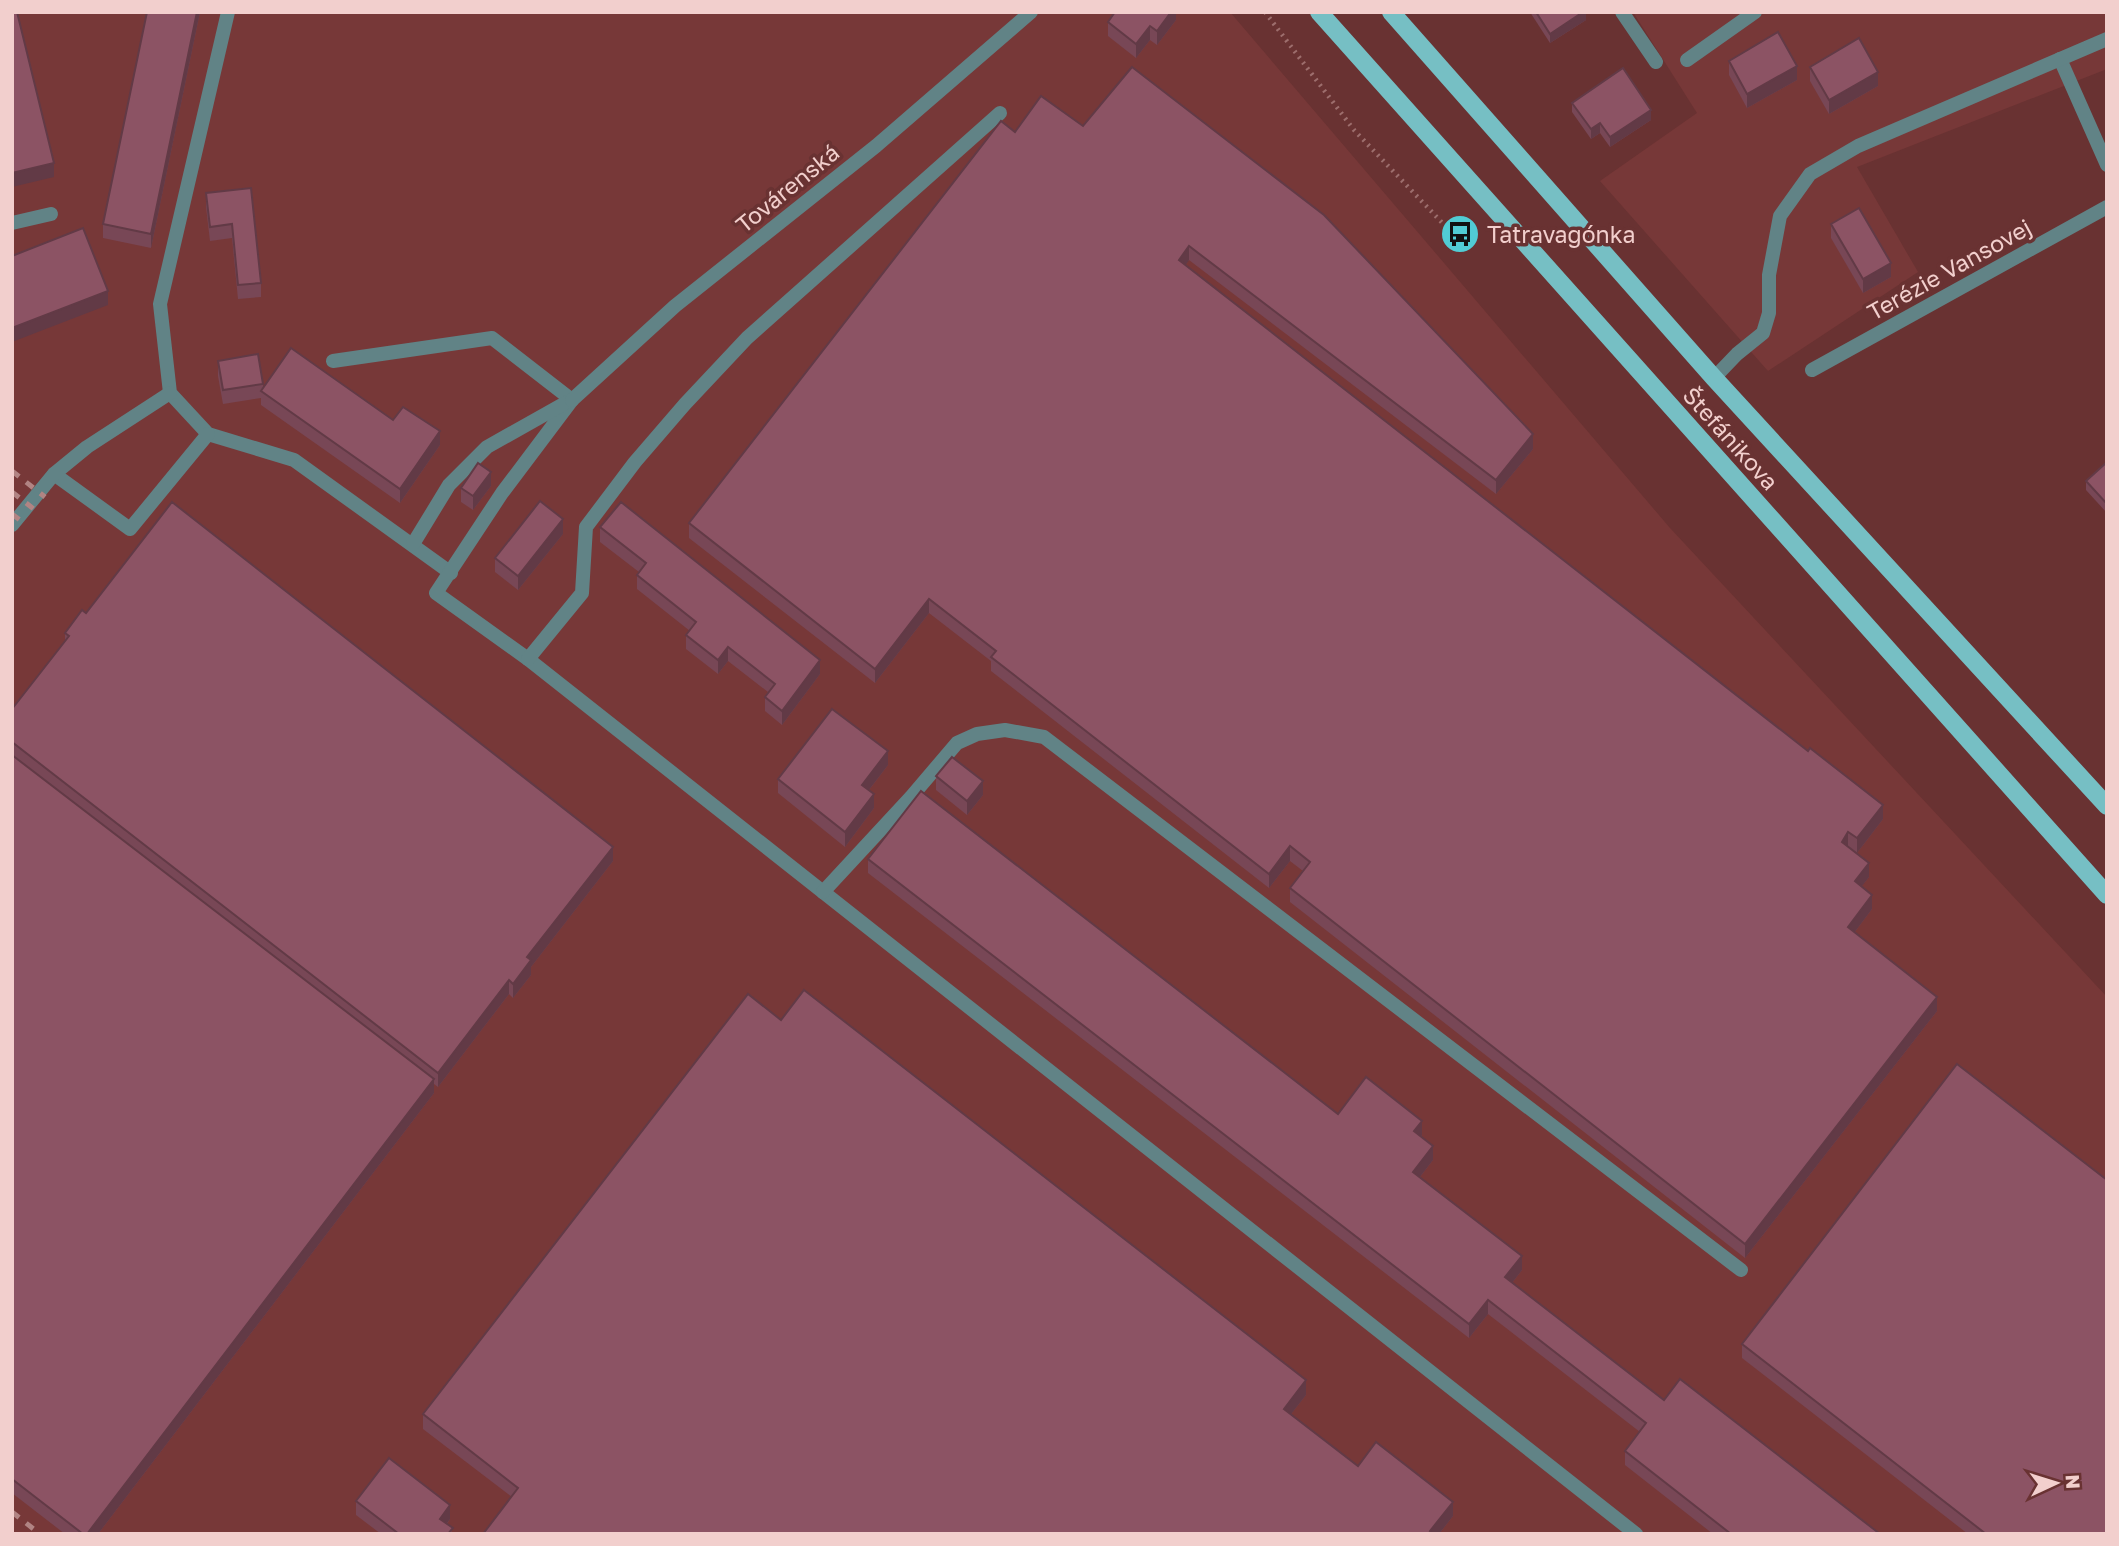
<svg xmlns="http://www.w3.org/2000/svg" width="2119" height="1546" font-family="'Golos Text',sans-serif">
	<rect width="100%" height="100%" fill="#693232"/>
	<g fill="#773838">
		<path d="M12,12H1230L1670,528L2107,997V1534H12Z"/>
		<path d="M1633,12H2107V69L1857,167L1918,272L1768,371L1600,181L1697,113Z"/>
	</g>
	<g fill="none" stroke-linecap="round" stroke-linejoin="round">
		<path stroke="#9d6e6d" stroke-width="4.5" stroke-dasharray="2 5" stroke-linecap="butt" d="M1265,12L1354,130L1468,250"/>
		<g stroke="#618386" stroke-width="14">
			<path d="M228,12L160,304L170,393L208,434L294,460L451,573"/>
			<path d="M2060,59L2107,165"/>
			<path d="M1687,60L1755,12"/>
			<path d="M12,223L51,214"/>
			<path d="M333,361L492,338L572,400"/>
			<path d="M1714,378L1737,354L1763,333L1769,313V275L1780,216L1810,174L1858,146L2107,39"/>
			<path d="M572,400L502,493L436,593L528,659L1636,1534"/>
			<path d="M54,474L130,529L208,434"/>
			<path d="M12,525L54,474L87,447L170,393"/>
			<path d="M413,544L449,485L487,447L567,402"/>
			<path d="M528,659L582,593L586,527L635,462L685,404L747,338L1000,113"/>
			<path d="M823,892L911,797L957,743L977,734L1005,730L1044,737L1741,1270"/>
		</g>
		<g stroke="#618386" stroke-width="14">
			<path d="M1622,12L1656,62"/>
			<path d="M1812,370L2107,207"/>
			<path d="M572,400L675,306L876,146L1031,12"/>
		</g>
		<g stroke="#76bfc4" stroke-width="18">
			<path d="M1319,12L2107,895"/>
			<path d="M1391,12L1714,378L2107,806"/>
		</g>
		<g stroke="#b18483" stroke-width="5" stroke-dasharray="9 9" stroke-linecap="butt">
			<path d="M12,471L45,497"/>
			<path d="M12,492L35,510"/>
			<path d="M12,514L24,523"/>
			<path d="M12,1512L40,1534"/>
		</g>
	</g>
	<g fill="#784756">
		<path d="M147,12H200L151,248L103,238V224Z"/>
		<path d="M1176,12V20L1157,45L1150,40L1136,58L1108,36V22Z"/>
		<path d="M1530,12H1586V20L1550,43Z"/>
		<path d="M1729,61L1797,80L1747,108L1729,75Z"/>
		<path d="M1810,67L1878,86L1829,114L1810,81Z"/>
		<path d="M1572,103L1651,120L1610,147L1600,133L1591,139L1572,112Z"/>
		<path d="M1015,132L1533,449L1496,494L1189,260L1185,265L1883,819L1857,853L1848,847L1869,877L1861,887L1872,909L1854,933L1937,1011L1745,1258L1290,902V888L1303,871L1290,861L1269,888L991,671V661L929,613L875,683L689,538V523Z"/>
		<path d="M251,188L261,283V297L238,299L232,238L210,241L206,207V193Z"/>
		<path d="M1831,224L1891,277L1863,293L1831,238Z"/>
		<path d="M218,361L263,384V387L393,420L440,445L400,503L261,405V398L223,404L218,376Z"/>
		<path d="M2107,462V513L2086,490V481Z"/>
		<path d="M491,486L473,510L461,502V488Z"/>
		<path d="M600,527L820,674L782,725L765,711V697L768,692L728,661L718,674L686,649V635L690,631L637,589V575L639,572L600,542Z"/>
		<path d="M563,534L518,590L495,572V558Z"/>
		<path d="M86,613L613,861L531,967V975L513,998L509,994L438,1087L434,1084V1093L98,1534H65L12,1493V709L65,641V633Z"/>
		<path d="M888,765L869,790L874,808L845,847L778,793V779Z"/>
		<path d="M936,776L983,795L967,815L936,790Z"/>
		<path d="M868,859L1338,1114L1422,1135L1421,1137L1433,1160L1420,1177L1522,1270L1512,1283L1664,1400L1880,1534H1713L1625,1465V1451L1640,1432L1488,1314L1469,1338L868,873Z"/>
		<path d="M781,1020L1306,1395L1291,1414L1358,1466L1453,1516L1439,1534H483L512,1497L423,1429V1414Z"/>
		<path d="M1742,1344L2107,1534H1968L1742,1358Z"/>
		<path d="M356,1501L450,1519L447,1524L453,1534H381L356,1515Z"/>
	</g>
	<g fill="#623a46">
		<path d="M197,12H200L151,248V234Z"/>
		<path d="M1171,12H1176V20L1157,45V31Z"/>
		<path d="M1583,12H1586V20L1550,43V34Z"/>
		<path d="M1150,26V40L1136,58V44Z"/>
		<path d="M1797,66V80L1747,108V94Z"/>
		<path d="M1878,72V86L1829,114V100Z"/>
		<path d="M1651,110V120L1610,147V137Z"/>
		<path d="M1600,123V133L1591,139V129Z"/>
		<path d="M54,163V177L12,187V173Z"/>
		<path d="M1189,246V260L1179,275V260Z"/>
		<path d="M1891,263V277L1863,293V279Z"/>
		<path d="M108,291V305L12,342V328Z"/>
		<path d="M440,431V445L400,503V489Z"/>
		<path d="M1533,434V449L1496,494V480Z"/>
		<path d="M491,472V486L473,510V496Z"/>
		<path d="M563,519V534L518,590V576Z"/>
		<path d="M929,599V613L875,683V669Z"/>
		<path d="M728,647V661L718,674V660Z"/>
		<path d="M820,660V674L782,725V711Z"/>
		<path d="M888,751V765L862,799V785Z"/>
		<path d="M983,781V795L967,815V801Z"/>
		<path d="M874,794V808L845,847V832Z"/>
		<path d="M1883,805V819L1857,853V838Z"/>
		<path d="M1848,832V846L1842,856V842Z"/>
		<path d="M1290,846V861L1269,888V874Z"/>
		<path d="M613,847V861L531,967V975L513,998V984L527,957Z"/>
		<path d="M1869,863V877L1855,895V881Z"/>
		<path d="M1872,895V909L1848,941V927Z"/>
		<path d="M509,980V994L438,1087V1073Z"/>
		<path d="M1937,997V1011L1745,1258V1244Z"/>
		<path d="M434,1079V1093L98,1534H87Z"/>
		<path d="M1422,1121V1135L1414,1145V1131Z"/>
		<path d="M1433,1146V1160L1413,1186V1172Z"/>
		<path d="M1522,1256V1270L1505,1292V1277Z"/>
		<path d="M1488,1300V1314L1469,1338V1324Z"/>
		<path d="M1306,1380V1395L1284,1423V1409Z"/>
		<path d="M1453,1502V1516L1439,1534H1430V1531Z"/>
		<path d="M450,1505V1519L440,1533V1519Z"/>
	</g>
	<g fill="#8c5364" stroke="#623a46" stroke-width="2">
		<path d="M12,12H17L54,163L12,173Z"/>
		<path d="M147,12H197L151,234L103,224Z"/>
		<path d="M1115,12H1171L1157,31L1150,26L1136,44L1108,22Z"/>
		<path d="M1536,12H1583L1550,34Z"/>
		<path d="M1778,32L1797,66L1747,94L1729,61Z"/>
		<path d="M1859,38L1878,72L1829,100L1810,67Z"/>
		<path d="M1132,67L1324,215L1533,434L1496,480L1189,246L1179,260L1808,751L1810,748L1883,805L1857,838L1848,832L1842,842L1869,863L1855,881L1872,895L1848,927L1937,997L1745,1244L1290,888L1310,862L1290,846L1269,874L991,657L996,651L929,599L875,669L689,523L1001,121L1015,132L1041,96L1083,126Z"/>
		<path d="M1623,68L1651,110L1610,137L1600,123L1591,129L1572,103Z"/>
		<path d="M251,188L261,283L238,285L232,224L210,227L206,193Z"/>
		<path d="M1859,208L1891,263L1863,279L1831,224Z"/>
		<path d="M83,228L108,291L12,328V256Z"/>
		<path d="M291,348L393,420L403,407L440,431L400,489L261,391Z"/>
		<path d="M258,354L263,384L223,390L218,361Z"/>
		<path d="M2107,462V504L2086,481Z"/>
		<path d="M478,463L491,472L473,496L461,488Z"/>
		<path d="M540,501L563,519L518,576L495,558Z"/>
		<path d="M172,502L613,847L527,957L531,960L513,984L509,980L438,1073L12,742V709L69,636L65,633L82,610L86,613Z"/>
		<path d="M621,502L820,660L782,711L765,697L775,684L728,647L718,660L686,635L696,622L637,575L646,563L600,527Z"/>
		<path d="M832,709L888,751L862,785L874,794L845,832L778,779Z"/>
		<path d="M12,755L434,1079L87,1534H83L12,1479Z"/>
		<path d="M952,757L983,781L967,801L936,776Z"/>
		<path d="M921,791L1338,1114L1366,1077L1422,1121L1414,1131L1433,1146L1413,1172L1522,1256L1505,1277L1664,1400L1680,1379L1880,1534H1731L1625,1451L1646,1423L1488,1300L1469,1324L868,859Z"/>
		<path d="M804,990L1306,1380L1284,1409L1358,1466L1376,1442L1453,1502L1430,1531L1434,1534H483L518,1488L423,1414L748,994L781,1020Z"/>
		<path d="M1957,1064L2107,1180V1534H1986L1742,1344Z"/>
		<path d="M389,1458L450,1505L440,1519L453,1528L448,1534H399L356,1501Z"/>
	</g>
	<defs>
		<symbol id="bus-disc" viewBox="-11 -11 22 22"><circle r="9.5" fill="#51ccd4" stroke="#693232"/><path d="M-5-6H5V4H4V6H2V4H-2V6H-4V4H-5ZM-3.5-4V0h7V-4ZM-3.5 1.2v1.5H-2V1.2ZM2 1.2v1.5H3.5V1.2Z" fill="#111"/></symbol>
	</defs>
	<g fill-rule="evenodd">
		<use href="#bus-disc" x="1438" y="212" width="44" height="44"/>
	</g>
	<g text-anchor="middle" dominant-baseline="central" stroke-width="7" stroke-linejoin="round" paint-order="stroke">
		<g font-size="23" fill="#f2cfcd" stroke="#693232">
			<text transform="translate(787 188) rotate(-39)">Továrenská</text>
			<text transform="translate(1949 269) rotate(-29)">Terézie Vansovej</text>
			<text transform="translate(1731 438) rotate(48)">Štefánikova</text>
		</g>
		<g font-size="23" fill="#f2cfcd" stroke="#693232" text-anchor="start">
			<text x="1487" y="234">Tatravagónka</text>
		</g>
	</g>
	<rect width="2119" height="1546" fill="none" stroke="#f2cfcd" stroke-width="28"/>
	<g transform="translate(2056 1483) rotate(86)" stroke="#693232" stroke-width="5" paint-order="stroke">
	<path d="M0-5L12 26L0 18L-12 26Z" fill="#f2cfcd"/>
	<text y="-10" font-size="19" font-weight="bold" text-anchor="middle" fill="#f2cfcd">N</text>
	</g>
</svg>
